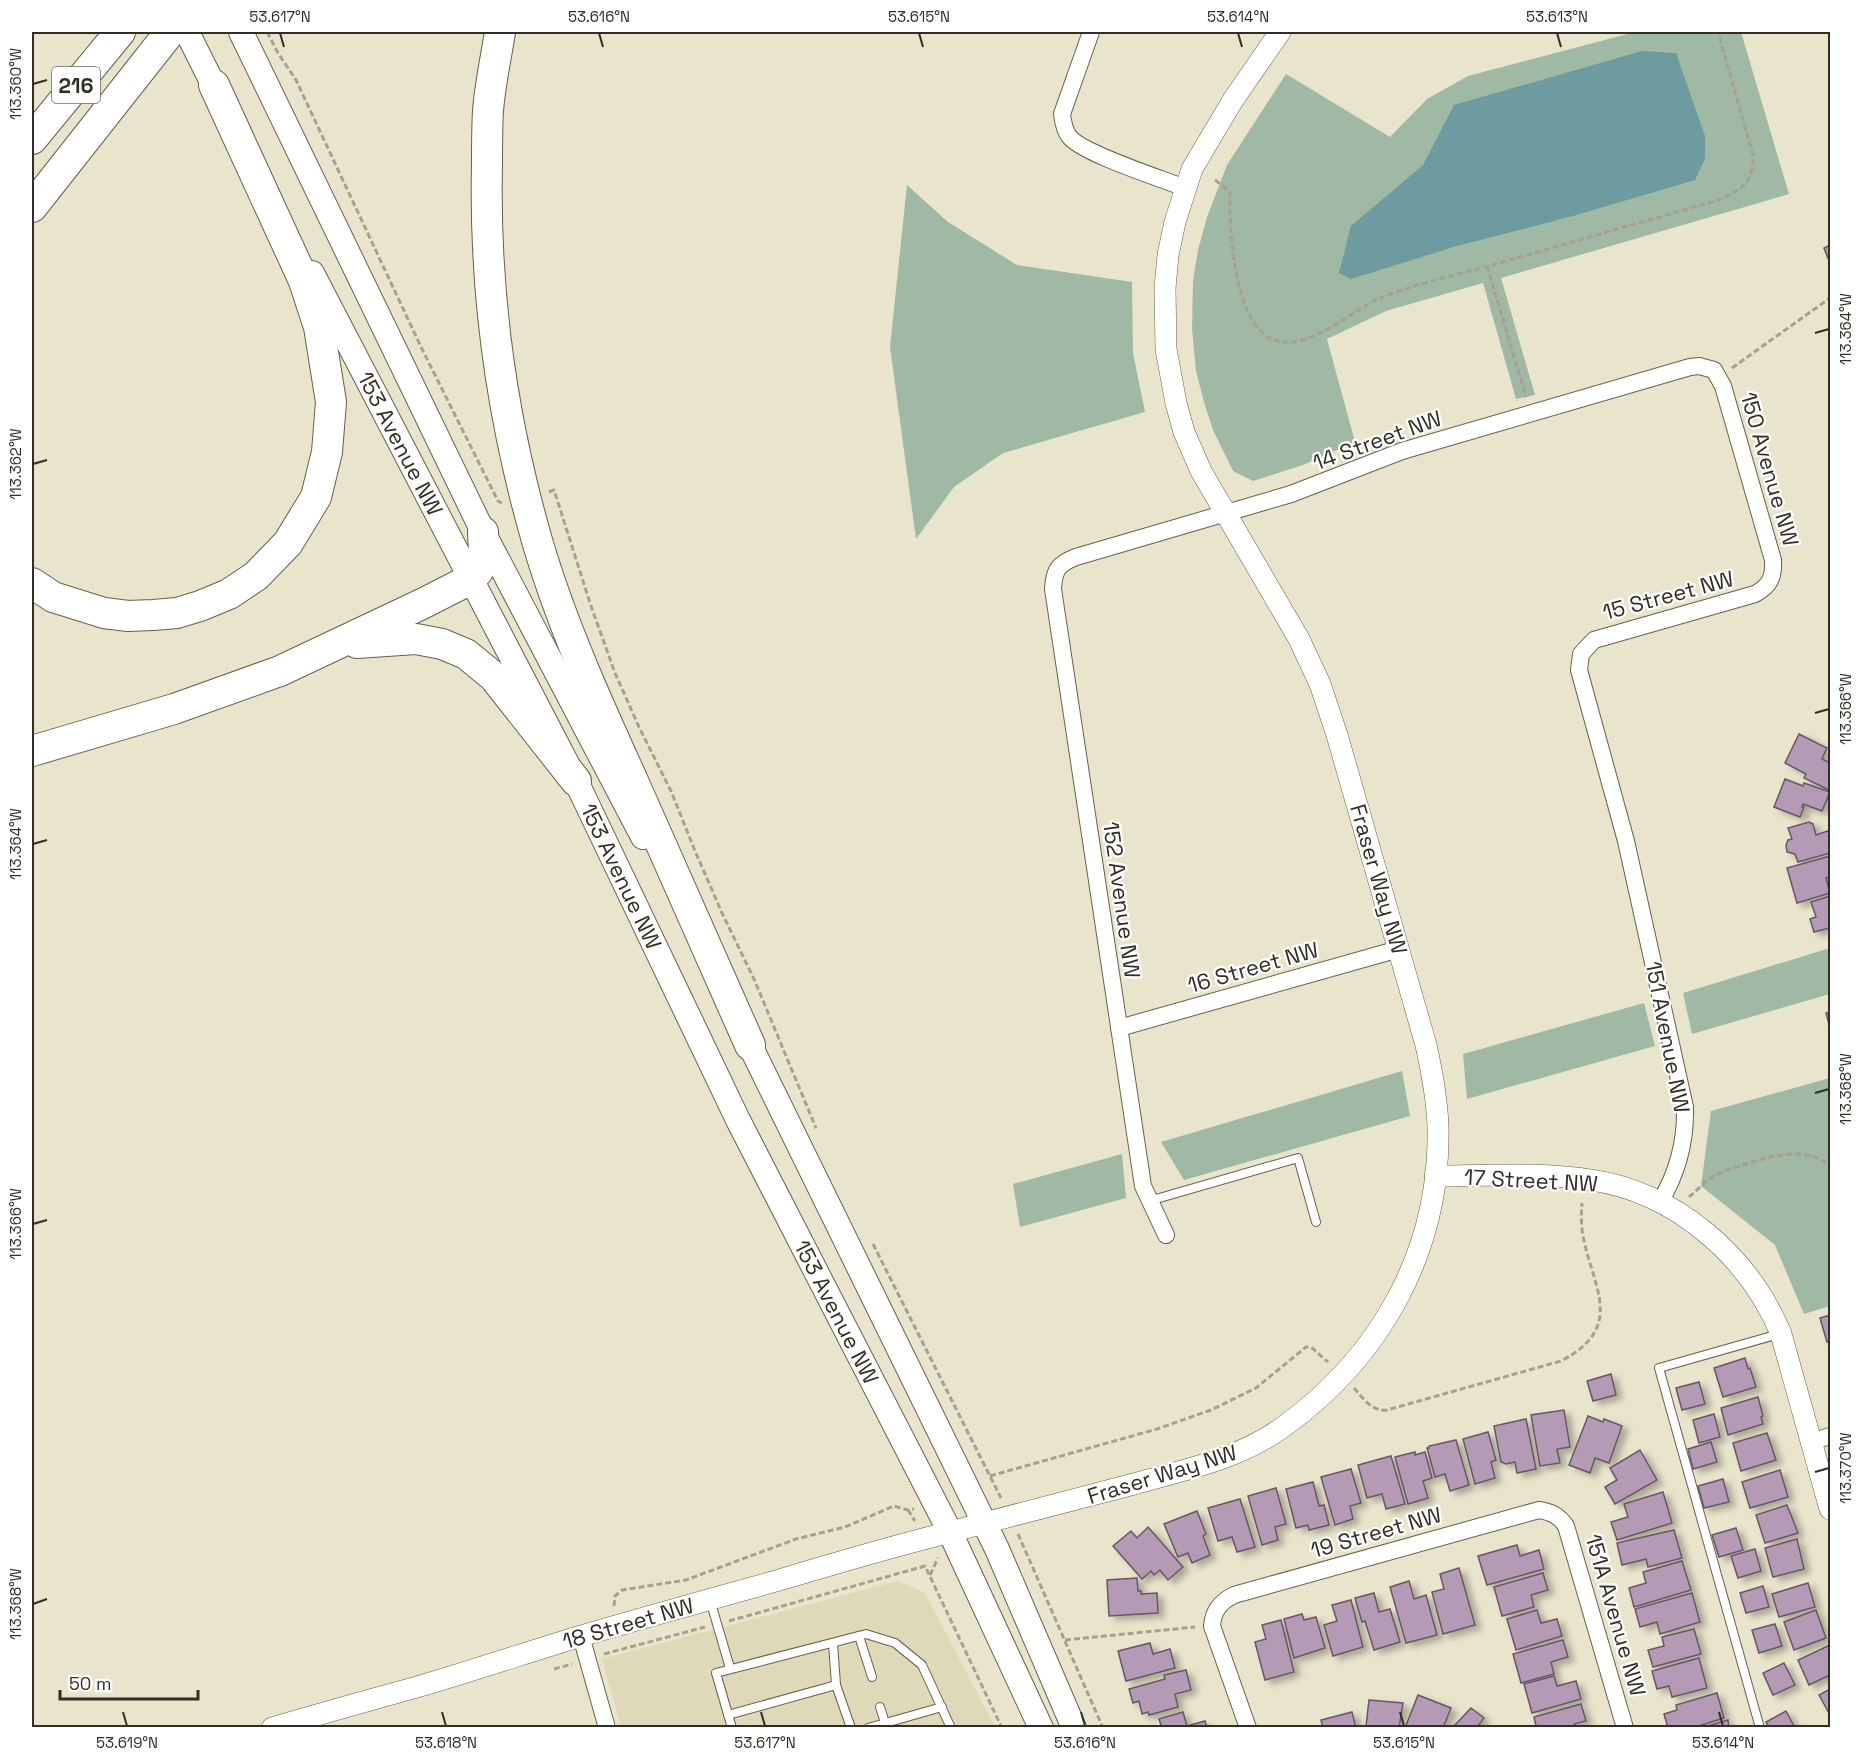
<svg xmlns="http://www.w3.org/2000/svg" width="1862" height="1759" font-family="'Space Grotesk',sans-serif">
	<defs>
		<filter id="shadow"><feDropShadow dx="6" dy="4" stdDeviation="3" flood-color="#0004"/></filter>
	</defs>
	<rect width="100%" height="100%" fill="#e9e5cc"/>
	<path fill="#dfd9b9" d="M898,1581L925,1593L995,1727H621L602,1659Z"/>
	<g fill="#a0b9a4">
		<path d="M1635,32H1741L1789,194L1501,278L1535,395L1516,399L1483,283L1386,311L1327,339L1355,442L1303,465L1253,481L1233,471L1213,430L1204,402L1196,371L1192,329L1193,281L1198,250L1207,217L1227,165L1286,74L1390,137L1427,99L1468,76Z"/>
		<path d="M907,185L948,222L1017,265L1132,282L1133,353L1145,412L1003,453L954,487L916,539L890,347Z"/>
		<path d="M1830,948V994L1692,1034L1683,993Z"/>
		<path d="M1644,1003L1655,1046L1467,1099L1463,1054Z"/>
		<path d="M1402,1071L1410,1116L1184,1180L1161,1142Z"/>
		<path d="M1830,1078V1306L1804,1314L1775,1245L1701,1186L1711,1111Z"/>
		<path d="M1122,1154L1126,1198L1020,1227L1013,1184Z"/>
	</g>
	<path fill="#6d9ba0" d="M1642,51L1676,53L1705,136V159L1695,180L1573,216L1457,246L1351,279L1339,273L1351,226L1423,165L1454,105Z"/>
	<g fill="#b59ab6" stroke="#665666" stroke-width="1.5" filter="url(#shadow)">
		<path d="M1830,245V263L1824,248Z"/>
		<path d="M1799,734L1827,748L1822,759L1830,763L1829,790L1804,778L1806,774L1785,763Z"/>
		<path d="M1785,779L1803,786L1804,783L1830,792L1822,811L1803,804L1802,807H1804L1800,817L1774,807Z"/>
		<path d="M1809,822L1813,824L1816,835L1830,830V853L1798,862L1795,854L1787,852L1786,845L1788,840L1792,839L1788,828Z"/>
		<path d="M1830,856V877L1826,878L1830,893L1797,903L1787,868Z"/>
		<path d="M1830,896V928L1814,932L1810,919L1816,917L1811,902Z"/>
		<path d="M1830,1012V1028L1826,1013Z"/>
		<path d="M1830,1315V1341L1827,1342L1820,1318Z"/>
		<path d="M1745,1358L1748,1369L1750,1368L1756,1387L1723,1397L1714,1368Z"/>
		<path d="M1611,1374L1616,1395L1593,1401L1587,1381Z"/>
		<path d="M1699,1382L1705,1404L1682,1410L1676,1388Z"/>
		<path d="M1758,1397L1763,1416L1761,1417L1763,1424L1728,1435L1721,1408Z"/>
		<path d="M1564,1410L1570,1447L1557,1449L1560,1463L1540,1466L1531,1415Z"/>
		<path d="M1714,1414L1720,1437L1699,1443L1693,1420Z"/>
		<path d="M1588,1416L1603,1422L1604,1419L1622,1426L1609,1463L1595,1458L1590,1473L1569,1465Z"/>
		<path d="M1526,1419L1536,1469L1517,1473L1515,1462L1506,1464L1501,1462L1494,1426Z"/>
		<path d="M1488,1432L1496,1460L1491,1462L1495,1478L1475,1484L1463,1439Z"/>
		<path d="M1767,1433L1776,1460L1741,1471L1733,1443Z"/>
		<path d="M1456,1440L1469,1485L1450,1491L1445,1474L1435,1477L1427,1448H1429V1446Z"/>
		<path d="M1711,1442L1717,1462L1693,1469L1688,1449Z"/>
		<path d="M1640,1450L1657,1480L1615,1504L1605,1487L1617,1480L1610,1468Z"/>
		<path d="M1415,1452V1455L1425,1452L1432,1478L1423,1481L1428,1498L1408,1504L1395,1457Z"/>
		<path d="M1391,1456L1405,1504L1386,1509L1382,1494L1367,1498L1358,1465Z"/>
		<path d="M1351,1469L1361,1503L1350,1506L1353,1519L1335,1525L1321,1477Z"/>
		<path d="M1780,1470L1788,1497L1750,1508L1742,1482Z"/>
		<path d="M1723,1479L1729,1502L1704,1508L1698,1486Z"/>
		<path d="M1313,1482L1319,1506L1324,1505L1329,1525L1309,1530L1308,1525L1296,1528L1286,1489Z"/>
		<path d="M1276,1488L1286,1524L1275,1527L1278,1540L1262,1545L1248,1496Z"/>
		<path d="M1663,1492L1672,1523L1617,1540L1611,1522L1628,1517L1624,1504Z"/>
		<path d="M1240,1499L1255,1547L1237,1552L1232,1537L1218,1541L1208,1508Z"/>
		<path d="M1787,1505L1798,1533L1765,1543L1756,1515Z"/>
		<path d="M1197,1511L1206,1534L1203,1536L1210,1555L1192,1563L1188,1553L1178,1557L1164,1524Z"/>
		<path d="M1148,1527L1183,1567L1168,1580L1160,1570L1154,1575L1151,1571L1142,1579L1113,1546L1131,1531L1137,1538Z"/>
		<path d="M1736,1528L1743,1550L1719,1557L1712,1535Z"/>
		<path d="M1674,1530L1682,1558L1648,1567L1646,1559L1622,1565L1617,1543Z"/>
		<path d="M1797,1539L1804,1569L1773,1577L1765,1548Z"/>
		<path d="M1517,1545L1520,1556L1539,1550L1544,1569L1487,1585L1478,1556Z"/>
		<path d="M1755,1549L1761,1571L1738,1578L1731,1556Z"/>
		<path d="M1682,1561L1691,1590L1634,1607L1629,1588L1646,1583L1643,1572Z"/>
		<path d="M1459,1568L1475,1625L1443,1634L1432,1592L1444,1589L1440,1574Z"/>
		<path d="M1543,1573L1548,1590L1531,1595L1534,1607L1502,1616L1494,1587Z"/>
		<path d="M1137,1578L1138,1591H1141V1594L1157,1593L1158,1613L1109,1616L1107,1580Z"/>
		<path d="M1409,1581L1414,1599L1426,1595L1437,1635L1406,1643L1390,1587Z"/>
		<path d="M1808,1583L1815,1607L1779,1617L1772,1594Z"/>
		<path d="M1763,1586L1769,1607L1746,1613L1740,1593Z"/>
		<path d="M1374,1593L1379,1612L1390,1609L1400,1642L1374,1650L1365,1621L1362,1622L1355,1598Z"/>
		<path d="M1692,1593L1700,1622L1660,1634L1657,1622L1640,1627L1635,1609Z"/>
		<path d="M1351,1600L1363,1647L1333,1656L1324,1625L1337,1621L1332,1605Z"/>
		<path d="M1537,1610L1541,1623L1557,1619L1562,1636L1516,1650L1507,1619Z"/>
		<path d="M1816,1610L1826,1638L1794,1650L1784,1622Z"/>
		<path d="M1302,1614L1304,1620L1316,1617L1325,1648L1294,1658L1284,1619Z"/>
		<path d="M1281,1620L1294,1672L1265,1680L1255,1642L1266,1639L1262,1625Z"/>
		<path d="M1775,1624L1782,1646L1759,1653L1752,1630Z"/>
		<path d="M1694,1629L1701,1654L1653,1667L1648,1650L1664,1646L1662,1637Z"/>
		<path d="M1563,1640L1568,1657L1551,1662L1554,1674L1521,1683L1513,1654Z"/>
		<path d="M1150,1643L1153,1654L1170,1649L1175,1668L1126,1681L1118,1651Z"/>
		<path d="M1830,1645V1675L1809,1685L1798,1660Z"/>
		<path d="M1699,1658L1707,1688L1672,1697L1669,1686L1657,1689L1652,1671Z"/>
		<path d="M1784,1663L1795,1685L1773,1695L1763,1673Z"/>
		<path d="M1186,1670L1191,1690L1175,1694L1178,1707L1149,1715L1148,1712L1142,1714L1139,1701L1133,1703L1129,1689L1165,1679L1164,1675Z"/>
		<path d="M1554,1676L1557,1686L1576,1681L1581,1699L1532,1713L1524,1684Z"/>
		<path d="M1830,1689V1715L1819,1695Z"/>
		<path d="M1717,1693L1724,1718L1692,1728H1668L1664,1714L1677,1710L1676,1705Z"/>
		<path d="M1418,1695L1451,1708L1443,1728H1405Z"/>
		<path d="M1369,1700L1403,1703L1399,1728L1366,1726Z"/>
		<path d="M1581,1704L1586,1721L1574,1724L1575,1728H1534L1536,1726L1534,1717Z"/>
		<path d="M1471,1708L1484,1718L1478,1726L1479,1728H1452Z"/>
		<path d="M1786,1711L1795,1728H1769L1766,1722Z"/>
		<path d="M1183,1712L1187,1726L1205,1721L1207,1728H1162L1159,1719Z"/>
		<path d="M1352,1712L1356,1728H1323L1321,1720Z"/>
		<path d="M1728,1720L1729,1728H1701Z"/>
	</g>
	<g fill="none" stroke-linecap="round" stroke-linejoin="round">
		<defs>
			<g id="service">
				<path d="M1149,1201L1298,1158L1316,1222"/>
				<path d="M710,1600L730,1668"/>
				<path d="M859,1636L872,1677"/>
				<path d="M833,1643L836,1685"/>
				<path d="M880,1707L885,1723"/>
				<path d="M728,1715L836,1685L851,1728"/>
				<path d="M732,1728L716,1673L866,1634L895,1643L922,1665L951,1728"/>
				<path d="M868,1728L942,1707"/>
				<path d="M1760,1728L1659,1368L1779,1334"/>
			</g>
			<g id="minor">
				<path d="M1091,32L1062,114C1063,121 1064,130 1069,136C1080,153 1163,179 1185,188"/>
				<path d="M1119,1028L1399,949"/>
				<path d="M1166,1235L1143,1186L1053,589C1054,570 1058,564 1076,557L1291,494L1402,451L1690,367L1699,366L1714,370L1723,386L1773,560C1774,577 1770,586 1755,594L1594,640L1581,654L1579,670L1626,841L1685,1107C1686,1142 1678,1172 1660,1202"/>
				<path d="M1811,1442L1830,1436"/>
				<path d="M581,1636L607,1728"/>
				<path d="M1248,1728L1212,1626C1213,1611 1220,1602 1234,1595L1539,1510C1552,1512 1559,1516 1566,1526L1625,1728"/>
			</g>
			<g id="tertiary">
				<path d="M1435,1176C1487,1176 1540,1172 1591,1180C1675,1192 1749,1256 1781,1334L1830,1509"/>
				<path d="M272,1728C323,1713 374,1699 424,1685C477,1669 529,1652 581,1636C646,1617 711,1599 776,1581C826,1566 877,1551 927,1538C995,1520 1063,1503 1130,1485C1183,1470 1238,1460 1283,1427C1382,1356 1441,1249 1438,1126C1437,1099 1432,1072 1426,1045L1337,735L1320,684L1299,639L1201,471L1184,432L1176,403L1166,349L1165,288L1168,255L1175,222L1192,169L1233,100L1280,32"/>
			</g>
			<g id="secondary">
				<path d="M187,32L222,102"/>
				<path d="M241,32L483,532L643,837"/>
				<path id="s1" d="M312,273L576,781L738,1120L950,1532L1041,1728"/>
				<path d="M743,1031L997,1549L1074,1728"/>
			</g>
			<g id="motorway">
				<path d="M500,32C496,58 490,84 488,111C487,128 487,146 487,164C484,292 502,420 538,544C562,625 598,704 633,781C672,869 711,957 750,1045"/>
				<path d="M32,139L120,32"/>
				<path d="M32,207L170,32"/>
				<path d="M32,583L53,597L104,613L128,616L153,615L177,613L200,606L229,594L256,576L288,543L316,497L327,452L331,402L319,327L304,281L214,85"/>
				<path d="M357,643L416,639L442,644L466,654L494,677L576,781"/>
				<path d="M32,751L174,709L280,671L424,603L471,579L478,571L484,553L483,532"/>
			</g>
		</defs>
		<use href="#service" stroke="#65614c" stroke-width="10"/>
		<use href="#minor" stroke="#65614c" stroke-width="18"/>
		<use href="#tertiary" stroke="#65614c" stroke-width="22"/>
		<use href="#secondary" stroke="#65614c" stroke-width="26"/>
		<use href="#motorway" stroke="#65614c" stroke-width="32"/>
		<g stroke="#a5a18e" stroke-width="3" stroke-dasharray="6 3" stroke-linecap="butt">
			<path d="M267,32L278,53L296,80L421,347L498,501L502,503"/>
			<path d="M1215,180L1228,190L1230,194C1229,229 1234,326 1274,340C1310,353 1354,307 1385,296C1423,282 1464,273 1503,262C1576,241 1649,220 1722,199C1744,187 1753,183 1753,155L1718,32"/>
			<path d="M1487,266L1526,397"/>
			<path d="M1732,368L1830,298"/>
			<path d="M549,492L554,490L591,606L615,673L639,727L671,791L695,851L722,913L754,979L816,1128"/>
			<path d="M1689,1197C1697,1190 1705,1182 1714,1176C1731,1167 1781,1152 1800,1154C1811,1155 1821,1159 1830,1165"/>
			<path d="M873,1244L1001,1498"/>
			<path d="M1354,1388C1363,1398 1372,1412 1387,1410L1561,1361C1626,1327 1593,1288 1583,1236C1581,1225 1581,1214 1582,1203"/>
			<path d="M990,1476L1157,1429L1211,1410L1256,1388L1306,1347H1311L1328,1362"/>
			<path d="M908,1510L915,1521"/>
			<path d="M1018,1534L1103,1728"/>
			<path d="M930,1575L938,1558"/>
			<path d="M614,1606L615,1596L622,1590L686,1580L796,1539L845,1527L894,1506L908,1510L914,1509"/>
			<path d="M729,1621L925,1566L1002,1728"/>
			<path d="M1065,1640L1195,1627"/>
			<path d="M604,1654L705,1627"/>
			<path d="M554,1669L572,1664"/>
		</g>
		<use href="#service" stroke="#fff" stroke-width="8"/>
		<use href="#minor" stroke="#fff" stroke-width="16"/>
		<use href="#tertiary" stroke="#fff" stroke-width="21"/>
		<use href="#secondary" stroke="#fff" stroke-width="24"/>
		<use href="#motorway" stroke="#fff" stroke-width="30"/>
	</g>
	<path fill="none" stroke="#302e25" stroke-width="2" d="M280,33L284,47M599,33L603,47M919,33L923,47M1238,33L1242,47M1557,33L1561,47M33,84L47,80M1815,333L1829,329M33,464L47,460M1815,713L1829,709M33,844L47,840M1815,1093L1829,1089M33,1224L47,1220M1815,1472L1829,1468M33,1604L47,1599M123,1712L127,1726M442,1712L446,1726M761,1712L765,1726M1081,1712L1085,1726M1400,1712L1404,1726M1719,1712L1723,1726"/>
	<g text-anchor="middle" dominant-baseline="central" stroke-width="4.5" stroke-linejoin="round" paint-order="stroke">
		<rect fill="#fff" stroke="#6e6d66" stroke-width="1.5" x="52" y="67" width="48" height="36" rx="4.5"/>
		<g font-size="21" font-weight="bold" fill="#302e25">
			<text x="76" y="85">216</text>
		</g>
		<g font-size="22" fill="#302e25" stroke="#fff">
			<text transform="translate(1377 440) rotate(-20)">14 Street NW</text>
			<text stroke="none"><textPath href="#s1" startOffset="192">153 Avenue NW</textPath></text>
			<text transform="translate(1770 469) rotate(74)">150 Avenue NW</text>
			<text transform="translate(1668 595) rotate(-15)">15 Street NW</text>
			<text stroke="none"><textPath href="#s1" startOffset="678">153 Avenue NW</textPath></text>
			<text transform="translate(1379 879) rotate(74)">Fraser Way NW</text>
			<text transform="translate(1122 900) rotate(82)">152 Avenue NW</text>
			<text transform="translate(1253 967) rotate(-16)">16 Street NW</text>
			<text transform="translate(1668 1037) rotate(79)">151 Avenue NW</text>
			<text transform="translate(1531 1180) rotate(3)">17 Street NW</text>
			<text stroke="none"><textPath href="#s1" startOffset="1164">153 Avenue NW</textPath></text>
			<text transform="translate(1162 1474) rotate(-17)">Fraser Way NW</text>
			<text transform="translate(1376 1532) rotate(-16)">19 Street NW</text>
			<text transform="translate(1616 1615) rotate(74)">151A Avenue NW</text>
			<text transform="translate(628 1623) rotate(-16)">18 Street NW</text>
		</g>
	</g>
	<rect width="1862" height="1759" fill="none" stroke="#ffffff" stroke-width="66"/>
	<path d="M60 1690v9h138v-9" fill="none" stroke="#302e25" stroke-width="3"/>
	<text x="69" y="1690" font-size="18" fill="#302e25" stroke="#ffffff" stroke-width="4.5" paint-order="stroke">50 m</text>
	<rect x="33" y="33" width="1796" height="1693" fill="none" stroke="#302e25" stroke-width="2"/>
	<g font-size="15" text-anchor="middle" fill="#302e25">
		<text x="280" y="22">53.617°N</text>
		<text x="599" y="22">53.616°N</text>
		<text x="919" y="22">53.615°N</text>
		<text x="1238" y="22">53.614°N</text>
		<text x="1557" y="22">53.613°N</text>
		<text transform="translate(16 84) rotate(-90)" y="5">113.360°W</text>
		<text transform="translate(1846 329) rotate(-90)" y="5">113.364°W</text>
		<text transform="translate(16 464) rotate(-90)" y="5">113.362°W</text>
		<text transform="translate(1846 709) rotate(-90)" y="5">113.366°W</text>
		<text transform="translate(16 844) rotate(-90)" y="5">113.364°W</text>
		<text transform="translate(1846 1089) rotate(-90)" y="5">113.368°W</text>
		<text transform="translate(16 1224) rotate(-90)" y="5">113.366°W</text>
		<text transform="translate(1846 1468) rotate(-90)" y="5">113.370°W</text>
		<text transform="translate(16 1604) rotate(-90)" y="5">113.368°W</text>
		<text x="127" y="1748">53.619°N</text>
		<text x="446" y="1748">53.618°N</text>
		<text x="765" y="1748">53.617°N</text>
		<text x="1085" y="1748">53.616°N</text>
		<text x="1404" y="1748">53.615°N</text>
		<text x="1723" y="1748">53.614°N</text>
	</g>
</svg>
